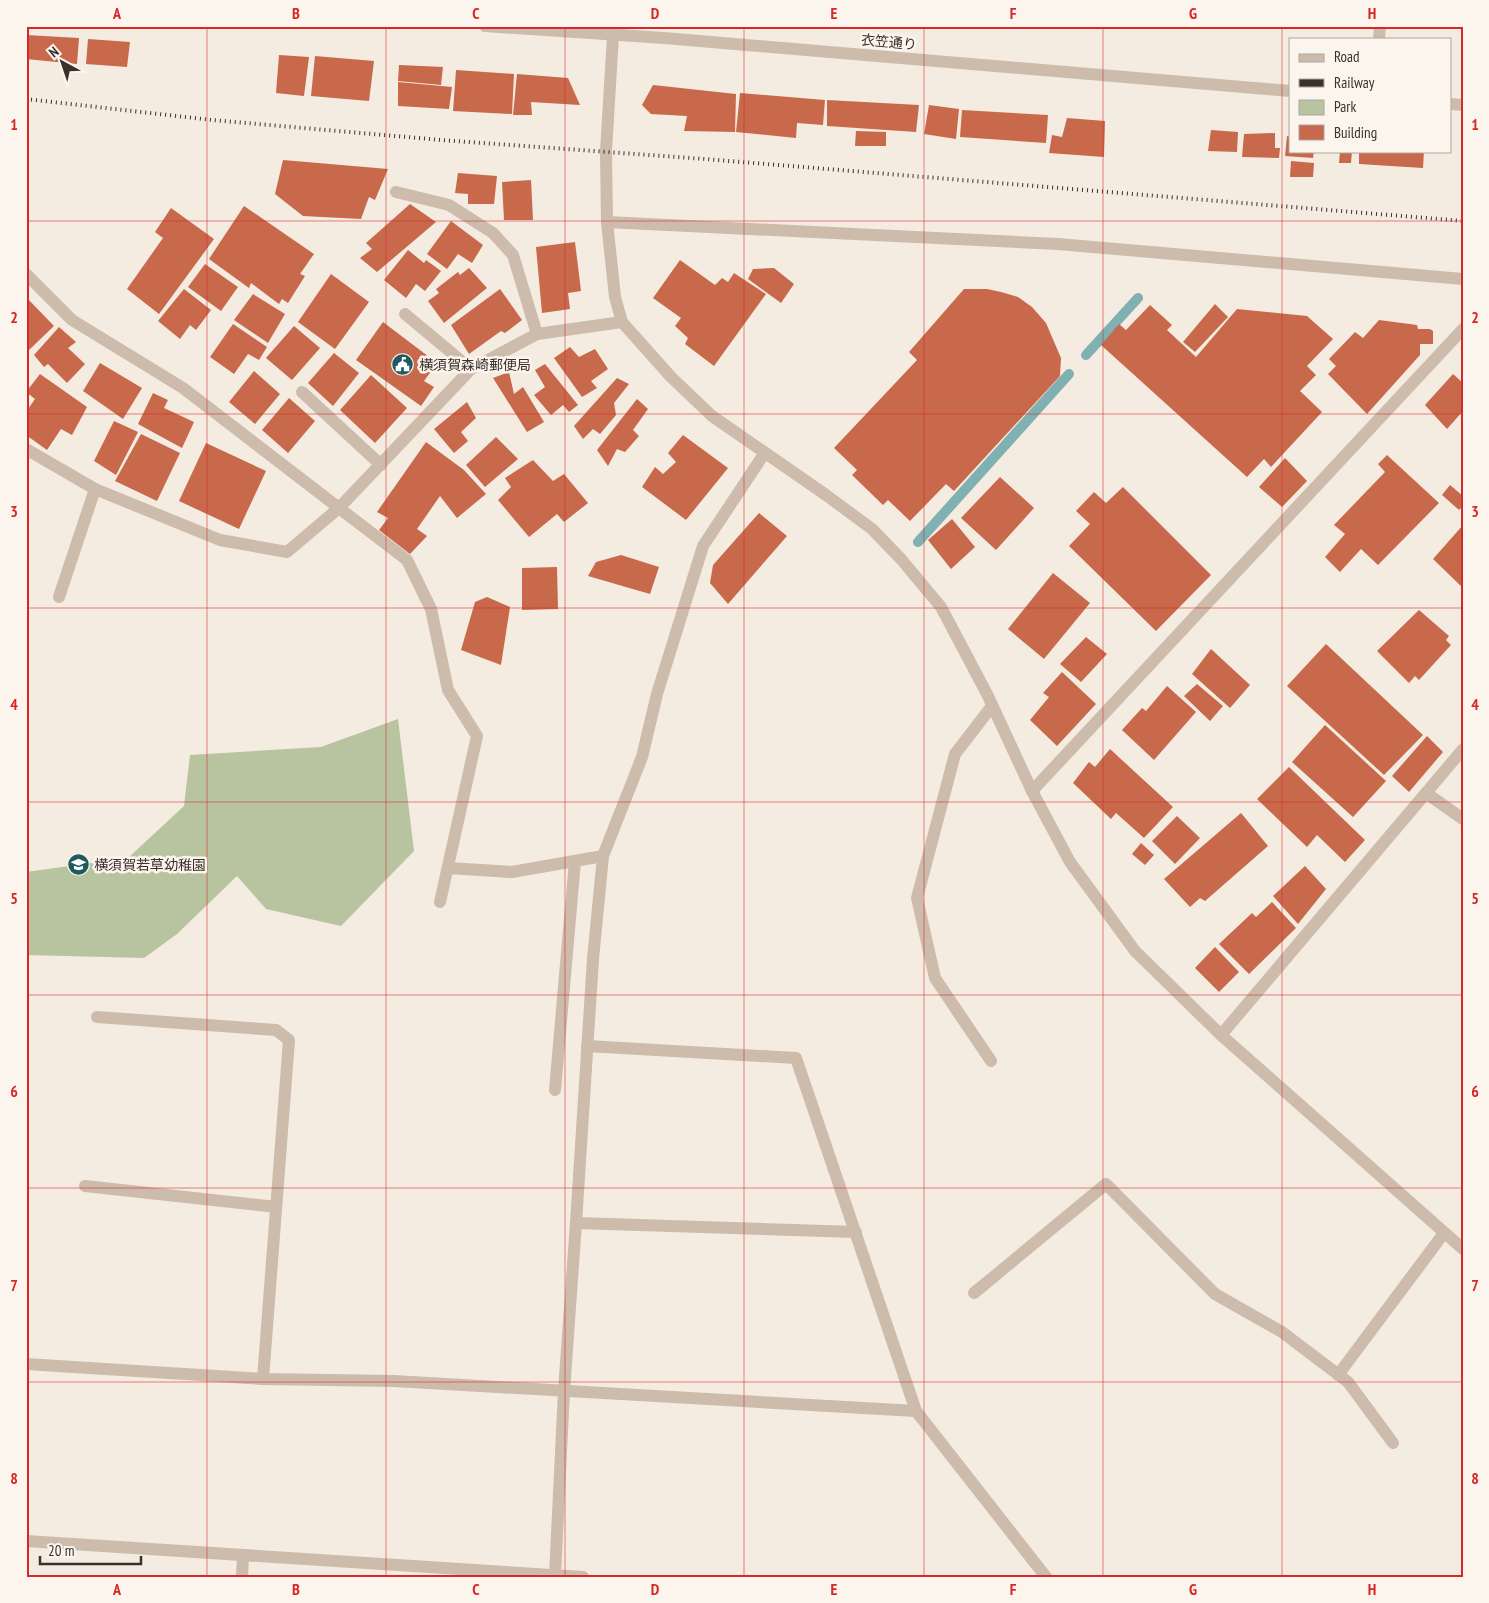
<svg xmlns="http://www.w3.org/2000/svg" width="1489" height="1603" font-family="'PT Sans Narrow','Noto Sans JP',sans-serif">
	<rect width="100%" height="100%" fill="#f4ebe1"/>
	<path fill="#b8c4a0" d="M398,719L414,851L341,926L266,909L237,876L177,934L144,958L26,955V872L128,858L184,806L190,755L321,747Z"/>
	<g fill="none" stroke-linecap="round" stroke-linejoin="round">
		<g stroke="#7fb0b2" stroke-width="10">
			<path d="M1086,355L1138,298"/>
			<path d="M918,542L1069,374"/>
		</g>
	</g>
	<g fill="#c8694b">
		<path d="M26,35L79,38L77,64L26,59Z"/>
		<path d="M88,39L130,42L127,67L86,64Z"/>
		<path d="M279,55L309,57L304,96L276,93Z"/>
		<path d="M315,56L374,61L369,101L311,96Z"/>
		<path d="M399,65L443,67L441,85L398,81Z"/>
		<path d="M456,70L514,74L512,114L453,111Z"/>
		<path d="M517,74L568,78L580,105L531,102L532,115H513Z"/>
		<path d="M398,82L452,87L449,109L398,106Z"/>
		<path d="M653,85L736,94L735,132L684,131L687,116L651,114L642,105Z"/>
		<path d="M740,93L825,100L823,125L797,123L796,138L736,132Z"/>
		<path d="M827,100L919,105L916,132L827,126Z"/>
		<path d="M929,105L959,109L956,139L924,134Z"/>
		<path d="M962,110L1048,115L1046,143L960,137Z"/>
		<path d="M1067,118L1105,121L1104,157L1049,153L1052,135L1062,137Z"/>
		<path d="M1211,130L1238,132L1237,152L1208,151Z"/>
		<path d="M856,131L886,132V146H855Z"/>
		<path d="M1275,133V148H1280L1279,158L1242,157L1244,134Z"/>
		<path d="M1287,136L1290,137V151H1314L1313,158L1285,156Z"/>
		<path d="M1340,151H1352L1351,163H1339Z"/>
		<path d="M1359,151H1424L1423,168L1359,164Z"/>
		<path d="M283,160L388,169L375,200L369,197L361,219L303,216L275,194Z"/>
		<path d="M1291,161L1314,163L1313,177H1290Z"/>
		<path d="M458,173L497,176L494,204H468V194L455,193Z"/>
		<path d="M531,180L533,220H504L502,182Z"/>
		<path d="M410,204L436,222L377,272L360,258L372,249L366,243Z"/>
		<path d="M244,206L314,254L300,274L305,276L288,303L282,299L279,304L251,283L249,288L209,259Z"/>
		<path d="M171,208L214,239L159,314L127,289L163,238L155,232Z"/>
		<path d="M451,221L483,245L472,263L458,254L447,269L427,254Z"/>
		<path d="M575,242L581,291L568,293L570,309L542,313L536,247Z"/>
		<path d="M408,250L424,263L426,260L441,271L425,291L416,284L406,298L384,280Z"/>
		<path d="M680,260L715,285L722,278L728,282L734,273L766,294L714,366L685,344L688,338L675,326L681,318L653,298Z"/>
		<path d="M205,264L238,287L221,311L188,287Z"/>
		<path d="M469,268L487,288L444,323L428,301L439,293L436,289L458,272L460,275Z"/>
		<path d="M774,268L794,284L781,303L748,279L753,269Z"/>
		<path d="M331,274L369,302L335,349L298,322Z"/>
		<path d="M184,289L211,310L196,330L190,325L180,339L158,321Z"/>
		<path d="M500,289L522,320L505,333L501,331L469,354L451,325Z"/>
		<path d="M964,289H987L1001,292L1018,297L1032,307L1046,323L1061,358L1060,376L954,491L946,484L910,521L888,500L883,505L852,475L857,470L834,448L917,360L909,352Z"/>
		<path d="M253,294L285,314L268,343L234,320Z"/>
		<path d="M26,297L54,326L28,351L26,350Z"/>
		<path d="M1215,304L1228,317L1195,352L1183,342Z"/>
		<path d="M1150,305L1172,325L1167,330L1196,357L1237,309L1307,316L1333,339L1307,366L1316,375L1300,391L1322,412L1271,467L1264,459L1247,477L1101,345L1119,324L1126,330Z"/>
		<path d="M1379,320L1417,325L1418,329H1430L1433,331V344H1420V355L1367,414L1328,374L1336,366L1329,359L1355,332L1363,338Z"/>
		<path d="M383,322L437,363L424,381L434,387L421,406L356,360Z"/>
		<path d="M233,324L267,347L259,360L248,354L234,374L210,357Z"/>
		<path d="M294,326L320,348L292,380L266,358Z"/>
		<path d="M59,327L76,342L68,348L85,364L67,383L48,364L44,367L34,355Z"/>
		<path d="M570,347L579,357L595,349L608,369L591,381L597,388L582,397L554,358Z"/>
		<path d="M334,353L359,373L333,406L308,383Z"/>
		<path d="M100,363L142,388L123,419L83,391Z"/>
		<path d="M545,364L578,405L569,412L563,405L551,415L534,395L545,387L535,370Z"/>
		<path d="M254,371L280,394L255,424L229,402Z"/>
		<path d="M509,372L514,394L523,387L544,422L527,432L493,378Z"/>
		<path d="M40,374L87,407L72,435L61,429L47,450L26,435V412L35,399L26,392Z"/>
		<path d="M1453,374L1463,383V411L1447,429L1425,405Z"/>
		<path d="M371,375L407,408L375,443L340,410Z"/>
		<path d="M617,378L629,384L614,403L616,415L600,434L593,429L583,439L574,426Z"/>
		<path d="M153,393L168,400L164,408L194,422L182,448L138,424Z"/>
		<path d="M289,398L315,421L288,453L262,430Z"/>
		<path d="M637,399L648,409L633,430L639,436L625,452L617,449L608,466L597,450Z"/>
		<path d="M467,402L476,418L461,432L468,441L454,453L434,429Z"/>
		<path d="M114,421L138,432L116,475L94,461Z"/>
		<path d="M141,434L180,453L157,501L115,481Z"/>
		<path d="M683,435L728,468L686,520L642,487L655,467L663,474L676,462L668,453Z"/>
		<path d="M496,437L518,459L485,487L466,465Z"/>
		<path d="M426,442L464,470L486,494L457,518L440,496L417,529L427,536L410,554L379,530L388,518L377,512Z"/>
		<path d="M206,443L266,471L239,529L179,501Z"/>
		<path d="M1387,455L1439,503L1378,565L1361,549L1340,572L1325,557L1345,534L1334,525L1385,472L1378,464Z"/>
		<path d="M1285,458L1307,481L1282,507L1259,487Z"/>
		<path d="M533,460L553,481L564,474L588,503L564,522L557,514L529,537L498,500L511,487L505,478Z"/>
		<path d="M1000,477L1034,508L996,550L961,518Z"/>
		<path d="M1450,485L1463,496V506L1459,510L1442,495Z"/>
		<path d="M1123,487L1211,575L1156,631L1069,546L1090,524L1076,511L1094,492L1106,503Z"/>
		<path d="M759,513L787,536L728,604L710,583L713,565Z"/>
		<path d="M952,519L975,547L951,569L928,540Z"/>
		<path d="M1463,525V588L1433,559Z"/>
		<path d="M621,555L659,567L650,594L588,576L596,562Z"/>
		<path d="M557,567L558,609L522,610V568Z"/>
		<path d="M1053,573L1090,603L1044,659L1008,629Z"/>
		<path d="M487,597L510,607L501,665L461,650L475,602Z"/>
		<path d="M1419,610L1449,636L1446,640L1451,645L1419,680L1415,676L1409,683L1377,651Z"/>
		<path d="M1086,637L1107,654L1081,682L1060,664Z"/>
		<path d="M1326,644L1423,735L1384,775L1287,686Z"/>
		<path d="M1211,649L1250,685L1230,708L1192,674Z"/>
		<path d="M1062,672L1096,704L1057,746L1030,720L1049,697L1043,693Z"/>
		<path d="M1197,684L1223,706L1210,721L1184,696Z"/>
		<path d="M1167,686L1196,712L1154,760L1122,730L1142,708L1146,711Z"/>
		<path d="M1325,725L1386,781L1353,817L1292,762Z"/>
		<path d="M1427,736L1443,752L1409,792L1392,776Z"/>
		<path d="M1110,749L1173,807L1144,838L1116,813L1111,819L1073,783L1089,762L1095,767Z"/>
		<path d="M1289,767L1365,840L1345,862L1317,835L1307,847L1257,799Z"/>
		<path d="M1241,813L1268,846L1205,901L1200,898L1190,907L1164,879Z"/>
		<path d="M1177,816L1200,838L1175,864L1152,841Z"/>
		<path d="M1141,843L1154,855L1145,865L1132,854Z"/>
		<path d="M1305,866L1326,889L1298,924L1273,896Z"/>
		<path d="M1272,902L1296,928L1249,974L1219,944L1252,913L1256,917Z"/>
		<path d="M1215,947L1239,972L1219,992L1195,968Z"/>
	</g>
	<g fill="none" stroke-linecap="round" stroke-linejoin="round">
		<g stroke="#cdbbac" stroke-width="12">
			<path d="M485,26L664,38L1290,91"/>
			<path d="M613,36L606,151L607,222L615,297L622,322L671,377L712,416L826,495L872,529L901,559L941,607L987,694L1032,791L1070,862L1135,951L1221,1035L1463,1249"/>
			<path d="M1379,39L1380,26"/>
			<path d="M1450,104L1463,105"/>
			<path d="M396,192L449,205L493,233L513,255L537,334"/>
			<path d="M607,222L1058,244L1463,279"/>
			<path d="M26,274L72,320L183,388L339,508L471,369L537,334L622,322"/>
			<path d="M405,314L471,369"/>
			<path d="M302,392L381,465"/>
			<path d="M26,449L95,489L220,540L287,552L339,508L407,560L431,609L448,690L477,736L440,902"/>
			<path d="M59,597L95,489"/>
			<path d="M1032,791L1463,329"/>
			<path d="M1426,793L1463,749"/>
			<path d="M448,868L512,872L603,856"/>
			<path d="M97,1017L276,1030L289,1040L263,1379"/>
			<path d="M1221,1035L1426,793L1463,819"/>
			<path d="M587,1046L796,1058L916,1411L1046,1577"/>
			<path d="M991,1061L935,978L917,898L955,754L992,706"/>
			<path d="M555,1090L575,861"/>
			<path d="M85,1186L276,1207"/>
			<path d="M576,1223L593,959L603,856L642,757L657,694L703,546L764,454"/>
			<path d="M974,1293L1106,1184L1215,1294L1282,1332L1348,1382L1393,1443"/>
			<path d="M26,1364L263,1379L394,1381L916,1411"/>
			<path d="M1338,1375L1444,1233"/>
			<path d="M26,1541L583,1577"/>
			<path d="M555,1575L564,1391L576,1223L856,1232"/>
			<path d="M242,1577L243,1555"/>
		</g>
		<path stroke="#3b302b" stroke-width="4" stroke-dasharray="1 4" stroke-linecap="butt" d="M26,99L212,120L441,140L705,159L1463,221"/>
	</g>
	<path fill="none" stroke="#d62828" stroke-width="1" stroke-opacity="0.55" d="M207,26V1577M386,26V1577M565,26V1577M744,26V1577M924,26V1577M1103,26V1577M1282,26V1577M26,221H1463M26,414H1463M26,608H1463M26,802H1463M26,995H1463M26,1188H1463M26,1382H1463"/>
	<defs>
		<symbol id="civic-disc" viewBox="-11 -11 22 22"><circle r="9.5" fill="#1f5a5e" stroke="#fbf5ee"/><path d="M-.6-6.5H3V-4.5H.6V-3L4-1V1h2V6H-6V1h2V-1L-.6-3ZM-1.2 2.5V6h2.4V2.5Z" fill="#fff"/></symbol>
		<symbol id="school-disc" viewBox="-11 -11 22 22"><circle r="9.5" fill="#1f5a5e" stroke="#fbf5ee"/><path d="M0-5L7-2L0 1L-7-2ZM-4 1L0 2.5L4 1V4Q0 6-4 4Z" fill="#fff"/></symbol>
	</defs>
	<g fill-rule="evenodd">
		<use href="#civic-disc" x="390" y="352" width="25" height="25"/>
		<use href="#school-disc" x="66" y="852" width="25" height="25"/>
	</g>
	<g text-anchor="middle" dominant-baseline="central" stroke-width="5" stroke-linejoin="round" paint-order="stroke">
		<g font-size="14" fill="#3b302b" stroke="#fbf5ee">
			<text transform="translate(889 42) rotate(5)">衣笠通り</text>
		</g>
		<g font-size="14" fill="#3b302b" stroke="#fbf5ee" text-anchor="start">
			<text x="419" y="365">横須賀森崎郵便局</text>
			<text x="94" y="865">横須賀若草幼稚園</text>
		</g>
	</g>
	<rect width="1489" height="1603" fill="none" stroke="#fbf5ee" stroke-width="55"/>
	<rect x="1289" y="38" width="162" height="115" fill="#fbf5ee" stroke="#aea6a0"/>
	<rect x="1299" y="54" width="25" height="8" fill="#cdbbac" stroke="#aea6a0"/>
	<text x="1334" y="62" font-size="15" fill="#3b302b">Road</text>
	<rect x="1299" y="79" width="25" height="8" fill="#3b302b" stroke="#aea6a0"/>
	<text x="1334" y="88" font-size="15" fill="#3b302b">Railway</text>
	<rect x="1299" y="100" width="25" height="15" fill="#b8c4a0" stroke="#aea6a0"/>
	<text x="1334" y="112" font-size="15" fill="#3b302b">Park</text>
	<rect x="1299" y="125" width="25" height="15" fill="#c8694b" stroke="#aea6a0"/>
	<text x="1334" y="138" font-size="15" fill="#3b302b">Building</text>
	<g transform="translate(62 62) rotate(320)" stroke="#fbf5ee" stroke-width="4" paint-order="stroke">
	<path d="M0-4L9 19L0 12L-9 19Z" fill="#3b302b"/>
	<text y="-8" font-size="14" font-weight="bold" text-anchor="middle" fill="#3b302b">N</text>
	</g>
	<path d="M40 1556v8h101v-8" fill="none" stroke="#3b302b" stroke-width="2.5"/>
	<text x="48" y="1556" font-size="15" fill="#3b302b" stroke="#fbf5ee" stroke-width="4" paint-order="stroke">20 m</text>
	<rect x="28" y="28" width="1434" height="1548" fill="none" stroke="#d62828" stroke-width="2"/>
	<g font-size="16" text-anchor="middle" font-weight="bold" fill="#d62828">
		<text x="117" y="19">A</text>
		<text x="296" y="19">B</text>
		<text x="476" y="19">C</text>
		<text x="655" y="19">D</text>
		<text x="834" y="19">E</text>
		<text x="1013" y="19">F</text>
		<text x="1193" y="19">G</text>
		<text x="1372" y="19">H</text>
		<text x="14" y="130">1</text>
		<text x="1475" y="130">1</text>
		<text x="14" y="323">2</text>
		<text x="1475" y="323">2</text>
		<text x="14" y="517">3</text>
		<text x="1475" y="517">3</text>
		<text x="14" y="710">4</text>
		<text x="1475" y="710">4</text>
		<text x="14" y="904">5</text>
		<text x="1475" y="904">5</text>
		<text x="14" y="1097">6</text>
		<text x="1475" y="1097">6</text>
		<text x="14" y="1291">7</text>
		<text x="1475" y="1291">7</text>
		<text x="14" y="1484">8</text>
		<text x="1475" y="1484">8</text>
		<text x="117" y="1595">A</text>
		<text x="296" y="1595">B</text>
		<text x="476" y="1595">C</text>
		<text x="655" y="1595">D</text>
		<text x="834" y="1595">E</text>
		<text x="1013" y="1595">F</text>
		<text x="1193" y="1595">G</text>
		<text x="1372" y="1595">H</text>
	</g>
</svg>
